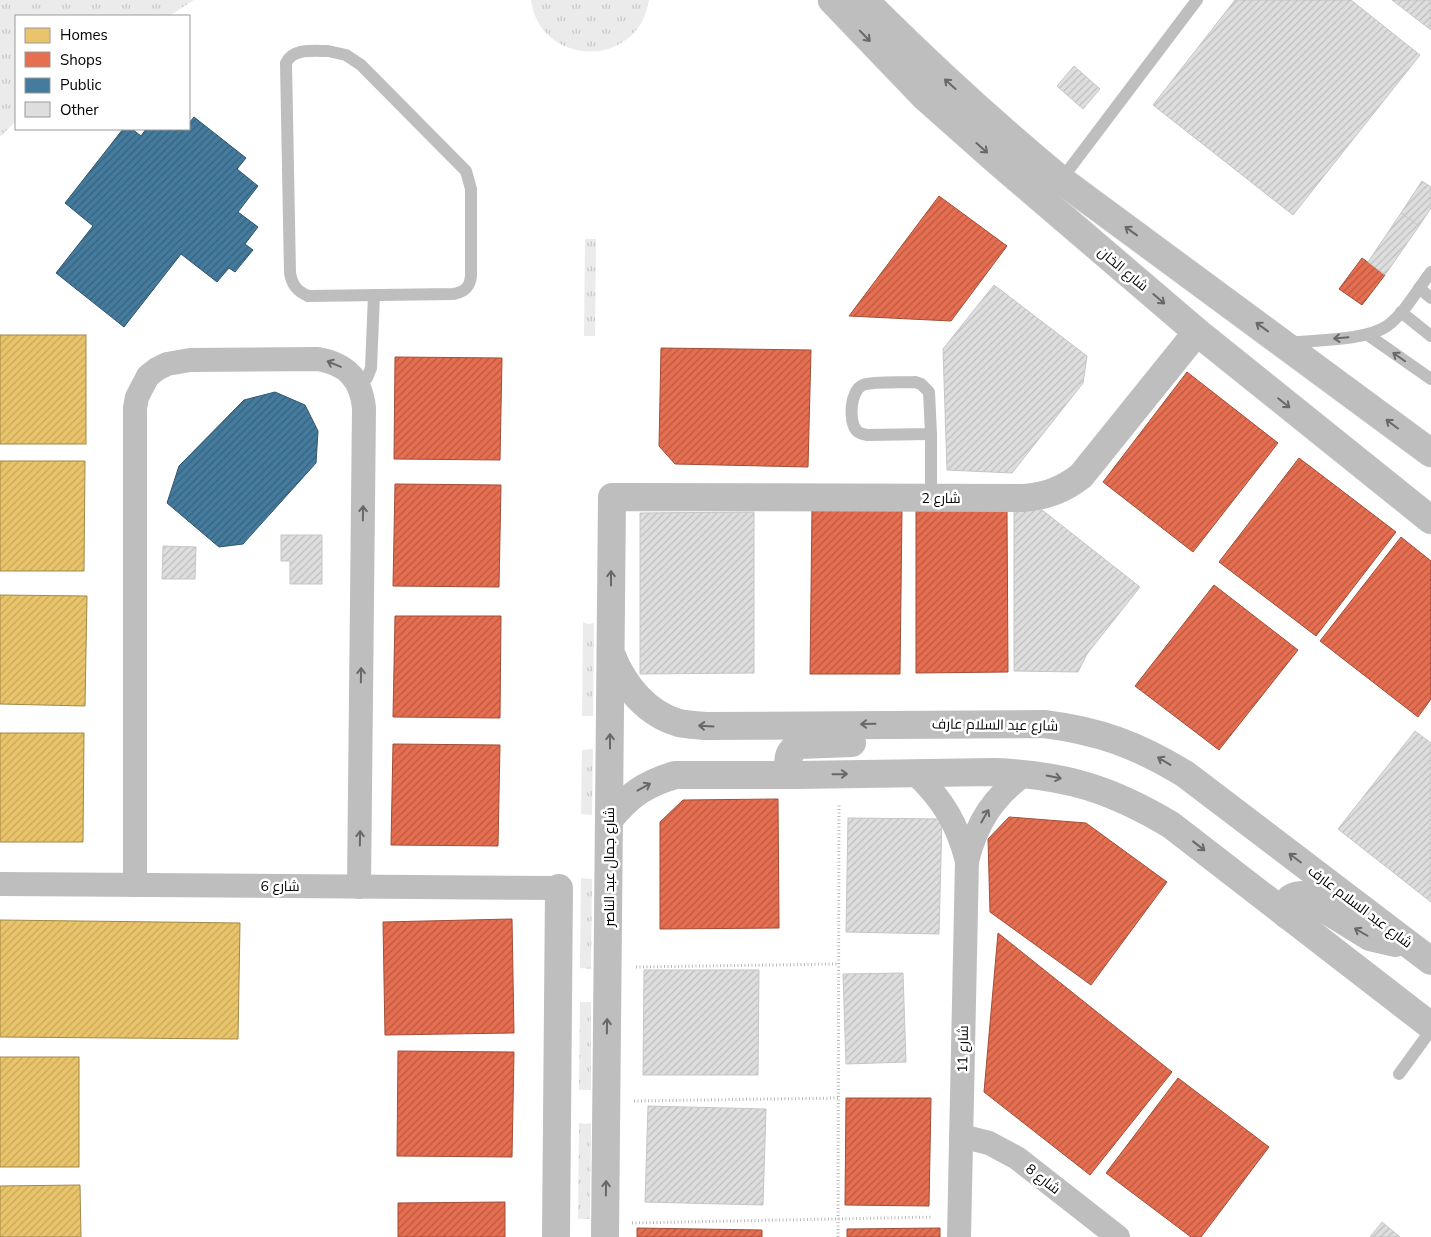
<svg xmlns="http://www.w3.org/2000/svg" width="1431" height="1237" font-family="'Nunito Sans',Cairo,sans-serif">
	<defs>
		<pattern id="grass-tufts" width="24" height="20" patternUnits="userSpaceOnUse" patternTransform="scale(1.25)"><rect width="24" height="20" fill="#ebebeb"/><path d="M3 7l-1-3M5 7V3M7 7l1-3M15 17l-1-3M17 17v-4M19 17l1-3" fill="none" stroke="#c8c8c8"/></pattern>
		<pattern id="homes-hatch" width="6" height="6" patternUnits="userSpaceOnUse" patternTransform="scale(1.25)"><rect width="6" height="6" fill="#e9c46a"/><path d="M-1 1l2-2M0 6l6-6M5 7l2-2" fill="none" stroke="#c6a75a"/></pattern>
		<pattern id="shops-hatch" width="6" height="6" patternUnits="userSpaceOnUse" patternTransform="scale(1.25)"><rect width="6" height="6" fill="#e76f51"/><path d="M-1 1l2-2M0 6l6-6M5 7l2-2" fill="none" stroke="#b95941"/></pattern>
		<pattern id="public-hatch" width="6" height="6" patternUnits="userSpaceOnUse" patternTransform="scale(1.25)"><rect width="6" height="6" fill="#457b9d"/><path d="M-1 1l2-2M0 6l6-6M5 7l2-2" fill="none" stroke="#37627e"/></pattern>
		<pattern id="building-hatch" width="6" height="6" patternUnits="userSpaceOnUse" patternTransform="scale(1.25)"><rect width="6" height="6" fill="#dedede"/><path d="M-1 1l2-2M0 6l6-6M5 7l2-2" fill="none" stroke="#bdbdbd"/></pattern>
	</defs>
	<rect width="100%" height="100%" fill="#fff"/>
	<g fill="url(#grass-tufts)">
		<path d="M0,0H194L169,16H16V121L0,137Z"/>
		<path d="M531,0H649C647,10 644,20 638,28C606,70 537,53 531,0Z"/>
		<path d="M585,239H596L595,336H584Z"/>
		<path d="M583,622L588,624L594,623L593,716H582Z"/>
		<path d="M593,749L592,815L581,814L582,750Z"/>
		<path d="M581,878L592,879L591,969L580,968Z"/>
		<path d="M580,1002H591V1090H579Z"/>
		<path d="M579,1123L585,1124L591,1123L590,1219H578Z"/>
	</g>
	<g fill="url(#homes-hatch)" stroke="#a3894a">
		<rect x="0" y="335" width="86" height="109"/>
		<path d="M0,461H85L84,571H0Z"/>
		<path d="M0,595L87,596L85,706L0,704Z"/>
		<path d="M0,733H84L83,842H0Z"/>
		<path d="M0,920L240,923L238,1039L0,1037Z"/>
		<rect x="0" y="1057" width="79" height="110"/>
		<path d="M80,1185L81,1237H0V1186Z"/>
	</g>
	<g fill="url(#shops-hatch)" stroke="#a24e39">
		<path d="M939,196L1007,246L951,321L849,316Z"/>
		<path d="M1362,258L1385,275L1362,305L1339,289Z"/>
		<path d="M661,348L811,350L808,467L675,464L659,446Z"/>
		<path d="M395,357L502,358L500,460L394,459Z"/>
		<path d="M1187,372L1278,443L1193,552L1103,482Z"/>
		<path d="M1299,458L1396,532L1316,636L1219,562Z"/>
		<path d="M395,484L501,485L499,587L393,586Z"/>
		<path d="M812,508L902,509L900,674H810Z"/>
		<path d="M1007,510L1008,672L916,673V511Z"/>
		<path d="M1401,537L1431,561V699L1418,717L1320,641Z"/>
		<path d="M1214,585L1298,650L1219,750L1135,686Z"/>
		<path d="M395,616H501L500,718L393,717Z"/>
		<path d="M393,744L500,745L498,846L391,845Z"/>
		<path d="M778,799L779,928L660,929V822L683,800Z"/>
		<path d="M1009,817L1086,823L1167,882L1091,985L990,912L988,839Z"/>
		<path d="M512,919L514,1033L385,1035L383,922Z"/>
		<path d="M998,933L1172,1072L1090,1175L984,1092Z"/>
		<path d="M398,1051L514,1052L512,1157L397,1156Z"/>
		<path d="M1178,1078L1269,1147L1201,1237H1191L1106,1173Z"/>
		<path d="M846,1098H931L929,1206L845,1205Z"/>
		<path d="M505,1202V1237H398V1203Z"/>
		<path d="M637,1228L762,1230V1237H637Z"/>
		<path d="M940,1228V1237H847V1229Z"/>
	</g>
	<g fill="url(#public-hatch)" stroke="#30566e">
		<path d="M194,117L246,158L237,169L258,186L238,212L258,227L245,244L253,250L235,272L229,268L217,282L181,254L124,327L56,273L93,226L65,203L123,129H132L141,136L146,129L183,130L189,129V123Z"/>
		<path d="M275,392L305,405L318,431L316,463L243,544L219,547L167,503L179,466L244,400Z"/>
	</g>
	<g fill="url(#building-hatch)" stroke="#c6c6c6">
		<path d="M1235,0H1351L1420,55L1293,215L1153,105Z"/>
		<path d="M1392,0H1431V30Z"/>
		<path d="M1074,66L1100,89L1083,109L1057,86Z"/>
		<path d="M1422,181L1431,187V208L1419,226L1401,213Z"/>
		<path d="M1401,213L1419,226L1385,275L1368,262Z"/>
		<path d="M994,285L1087,356L1083,383L1012,473L947,470L943,349Z"/>
		<path d="M1037,506L1140,587L1087,654L1078,672L1014,671V511Z"/>
		<path d="M754,512V673L640,674V513Z"/>
		<path d="M281,535H322V584H290V561H281Z"/>
		<path d="M163,546L196,547L195,579H162Z"/>
		<path d="M1415,731L1431,743V902L1338,829Z"/>
		<path d="M848,818L942,819L939,934L846,932Z"/>
		<path d="M644,970H759L758,1075H643Z"/>
		<path d="M903,973L906,1062L846,1064L843,974Z"/>
		<path d="M648,1106L766,1109L763,1205L645,1202Z"/>
		<path d="M1382,1222L1400,1237H1370Z"/>
	</g>
	<g fill="none" stroke-linecap="round" stroke-linejoin="round">
		<defs>
			<g id="primary">
				<path d="M832,0L925,97L996,160L1197,332L1431,520"/>
				<path d="M864,0C927,63 992,123 1061,180L1431,453"/>
			</g>
		</defs>
		<use href="#primary" stroke="#dbdbdb" stroke-width="29"/>
		<g stroke="#b9b9b9" stroke-width="3" stroke-dasharray="1 2.5" stroke-linecap="butt">
			<path d="M636,967L838,964"/>
			<path d="M634,1101L838,1098"/>
			<path d="M632,1223L933,1217"/>
			<path d="M838,1237L839,803"/>
		</g>
		<g stroke="#bebebe" stroke-width="12">
			<path d="M328,51L346,55L361,65L466,171L471,189V276C470,287 465,292 453,294L308,296C297,291 292,285 290,273L286,63C293,48 313,51 328,51Z"/>
			<path d="M1061,180L1197,0"/>
			<path d="M1419,288L1431,298"/>
			<path d="M1401,312L1431,336"/>
			<path d="M1368,335L1431,379"/>
			<path d="M1287,343C1314,340 1365,341 1387,326C1405,313 1417,290 1431,272"/>
			<path d="M915,382L921,384L929,392L931,434L867,435C863,434 860,434 857,431C848,422 850,390 863,385C874,381 903,383 915,382Z"/>
			<path d="M358,384L367,378L371,368L374,295"/>
			<path d="M931,434V498"/>
			<path d="M1399,1074L1431,1030"/>
		</g>
		<g stroke="#bebebe" stroke-width="24">
			<path d="M915,773C943,800 957,823 967,861"/>
			<path d="M0,884L559,888"/>
			<path d="M135,885V408L137,397L148,376L157,369L167,364L190,360L318,359C347,364 361,379 364,408L359,887"/>
			<path d="M961,1136L989,1143L1017,1158L1118,1237"/>
			<path d="M959,1237L967,861C977,822 993,797 1026,773"/>
		</g>
		<g stroke="#bebebe" stroke-width="28">
			<path d="M612,656C624,686 647,714 679,723C688,725 698,725 706,726L1044,724C1100,731 1137,745 1185,774L1431,961"/>
			<path d="M796,775C785,765 786,753 799,745L852,743"/>
			<path d="M609,820C629,795 645,784 675,775H796L995,772C1065,775 1111,789 1171,825L1431,1026"/>
			<path d="M1287,915C1282,903 1290,895 1302,895L1370,937L1396,943"/>
			<path d="M556,1237L559,888"/>
			<path d="M605,1237L612,497L1024,498C1046,496 1063,490 1081,476L1197,332"/>
		</g>
		<use href="#primary" stroke="#bebebe" stroke-width="28"/>
	</g>
	<defs><path id="oneway-shaft" d="M-6 0H5M1.5-3L5.5 0L1.5 3" fill="none" stroke-width="1.6" stroke-linecap="round" stroke-linejoin="round" transform="scale(1.25)"/></defs>
	<g stroke="#686868">
		<use href="#oneway-shaft" transform="translate(865 36) rotate(46)"/>
		<use href="#oneway-shaft" transform="translate(950 84) rotate(-138)"/>
		<use href="#oneway-shaft" transform="translate(982 148) rotate(42)"/>
		<use href="#oneway-shaft" transform="translate(1131 231) rotate(-144)"/>
		<use href="#oneway-shaft" transform="translate(1159 299) rotate(41)"/>
		<use href="#oneway-shaft" transform="translate(1262 327) rotate(-144)"/>
		<use href="#oneway-shaft" transform="translate(1341 338) rotate(175)"/>
		<use href="#oneway-shaft" transform="translate(1399 357) rotate(-145)"/>
		<use href="#oneway-shaft" transform="translate(334 364) rotate(-157)"/>
		<use href="#oneway-shaft" transform="translate(1284 403) rotate(39)"/>
		<use href="#oneway-shaft" transform="translate(1392 424) rotate(-143)"/>
		<use href="#oneway-shaft" transform="translate(363 513) rotate(-89)"/>
		<use href="#oneway-shaft" transform="translate(611 578) rotate(-90)"/>
		<use href="#oneway-shaft" transform="translate(361 675) rotate(-89)"/>
		<use href="#oneway-shaft" transform="translate(868 724) rotate(179)"/>
		<use href="#oneway-shaft" transform="translate(706 726) rotate(-177)"/>
		<use href="#oneway-shaft" transform="translate(610 741) rotate(-90)"/>
		<use href="#oneway-shaft" transform="translate(1164 761) rotate(-149)"/>
		<use href="#oneway-shaft" transform="translate(840 774) rotate(-1)"/>
		<use href="#oneway-shaft" transform="translate(1054 777) rotate(11)"/>
		<use href="#oneway-shaft" transform="translate(644 787) rotate(-29)"/>
		<use href="#oneway-shaft" transform="translate(985 816) rotate(-60)"/>
		<use href="#oneway-shaft" transform="translate(360 838) rotate(-89)"/>
		<use href="#oneway-shaft" transform="translate(1199 846) rotate(38)"/>
		<use href="#oneway-shaft" transform="translate(1295 858) rotate(-143)"/>
		<use href="#oneway-shaft" transform="translate(1361 932) rotate(-150)"/>
		<use href="#oneway-shaft" transform="translate(607 1026) rotate(-89)"/>
		<use href="#oneway-shaft" transform="translate(606 1188) rotate(-89)"/>
	</g>
	<g text-anchor="middle" dominant-baseline="central" stroke-width="5" stroke-linejoin="round" paint-order="stroke">
		<g font-size="14" fill="#000" stroke="#fff">
			<text transform="translate(1123 269) rotate(40)">شارع الخان</text>
			<text x="941" y="498">شارع 2</text>
			<text transform="translate(995 725) rotate(1)">شارع عبد السلام عارف</text>
			<text transform="translate(609 867) rotate(-90)">شارع جمال عبد الناصر</text>
			<text x="280" y="886">شارع 6</text>
			<text transform="translate(1360 907) rotate(37)">شارع عبد السلام عارف</text>
			<text transform="translate(963 1049) rotate(-89)">شارع 11</text>
			<text transform="translate(1043 1179) rotate(38)">شارع 8</text>
		</g>
	</g>
	<rect x="15" y="15" width="175" height="115" fill="#ffffff" stroke="#999999"/>
	<rect x="25" y="28" width="25" height="15" fill="#e9c46a" stroke="#999999"/>
	<text x="60" y="40" font-size="15" fill="#000000">Homes</text>
	<rect x="25" y="52" width="25" height="15" fill="#e76f51" stroke="#999999"/>
	<text x="60" y="65" font-size="15" fill="#000000">Shops</text>
	<rect x="25" y="78" width="25" height="15" fill="#457b9d" stroke="#999999"/>
	<text x="60" y="90" font-size="15" fill="#000000">Public</text>
	<rect x="25" y="102" width="25" height="15" fill="#dedede" stroke="#999999"/>
	<text x="60" y="115" font-size="15" fill="#000000">Other</text>
</svg>
